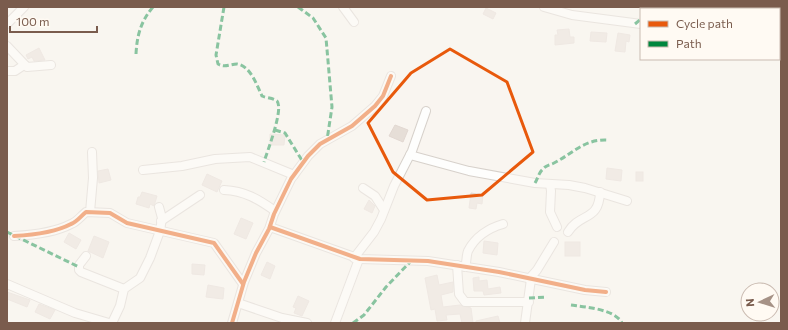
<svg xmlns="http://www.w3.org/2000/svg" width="788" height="330" font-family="Commissioner,sans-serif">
	<rect width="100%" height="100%" fill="#f9f5f0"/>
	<g fill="#e6ded7" stroke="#e2d8d2">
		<path d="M486,8L496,13L493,19L483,14Z"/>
		<path d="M569,29L570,37H574V43L555,45V35H558L557,30Z"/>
		<path d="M591,32L607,33L606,42L590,41Z"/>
		<path d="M618,33L630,35L629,42L626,41L625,52L615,51Z"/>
		<path d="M39,48L45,60L34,61L32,57L28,59L26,55Z"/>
		<path d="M395,125L408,130L403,142L389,136Z"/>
		<path d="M270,134L285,135L284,145H270Z"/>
		<path d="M607,168L622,170L621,181L606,179Z"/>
		<path d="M108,169L111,180L99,183L98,171Z"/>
		<rect x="636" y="172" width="7" height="9"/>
		<path d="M207,174L222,181L217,192L202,185Z"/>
		<path d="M142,192L157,196L154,206L150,204L149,208L136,204L138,197H140Z"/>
		<path d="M471,193L483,195L482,204L477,203L476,209L469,208Z"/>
		<path d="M369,200L375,206L372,213L364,209Z"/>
		<path d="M241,218L253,223L246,239L234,234Z"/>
		<path d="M69,233L81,240L76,249L64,242Z"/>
		<path d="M94,236L109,242L103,258L88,251Z"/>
		<path d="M484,241L498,243L497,255L483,253Z"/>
		<rect x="565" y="242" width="15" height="14"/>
		<path d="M267,262L275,266L270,279L261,275Z"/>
		<path d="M192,264L205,265L204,275L192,274Z"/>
		<path d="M437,275L439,285L453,282V292L441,295L443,307L460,305L471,308L473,323H462L460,314L446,315L447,320L437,321L435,309L431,310L425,278Z"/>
		<path d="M479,277V281L487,280L488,289L500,287L501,293L484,295L483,291H474L473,278Z"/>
		<path d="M208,285L224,288L223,299L206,297Z"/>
		<path d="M7,292L30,300L27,307L7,299Z"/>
		<path d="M298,296L309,301L302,316L294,313L296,308L293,307Z"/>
		<path d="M39,304L55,310L50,319L35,312Z"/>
		<path d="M498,316L500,323H476V321Z"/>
	</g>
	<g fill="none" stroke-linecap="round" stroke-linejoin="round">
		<defs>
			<g id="minor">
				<path d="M343,7L354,22"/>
				<path d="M544,7L572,15L641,24"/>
				<path d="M7,24L24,7"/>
				<path d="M7,46L27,67L51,65"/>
				<path d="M7,71H15L24,65"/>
				<path d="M410,155L469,171L535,183L569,185L585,188L627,201"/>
				<path d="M143,170L182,166L215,159L250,157L294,175"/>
				<path d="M550,184L551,191L550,212L557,227"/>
				<path d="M363,188L375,196L384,210"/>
				<path d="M224,190C245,191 258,199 275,211"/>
				<path d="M90,212L93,178L92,152"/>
				<path d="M161,221L200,195"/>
				<path d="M270,227L360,259L428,261L499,272L585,290L606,292"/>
				<path d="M568,232C580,212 599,222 600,192"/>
				<path d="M14,236C33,235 54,233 71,224C77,222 81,216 86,212L110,213L127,223L214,243L243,284"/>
				<path d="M86,256L79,265V270L81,272L124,289"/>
				<path d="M354,258L374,232L381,219L394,186L412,151L426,111"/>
				<path d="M457,265L459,294L465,302H529"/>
				<path d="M465,267C467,262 466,256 468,251C475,237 489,228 503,224"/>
				<path d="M529,279L537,270L554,242"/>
				<path d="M7,284L75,313L109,323"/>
				<path d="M238,303L282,318L307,323"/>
				<path d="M112,323L120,306L124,289L140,278L150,258L160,231L162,218L159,207"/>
				<path d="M232,323L244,282L256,253L269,229L274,214L291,179L308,156L320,144L352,126L375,106L383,96L391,76"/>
				<path d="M335,323L359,259"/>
				<path d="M525,323L531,279"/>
			</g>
		</defs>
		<use href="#minor" stroke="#d7d1cb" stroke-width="10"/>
		<use href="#minor" stroke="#fefefd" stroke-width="8"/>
		<g stroke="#00873e" stroke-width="3" stroke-dasharray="6 3" stroke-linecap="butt">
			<path d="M224,7L216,55L218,64C225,68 230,64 237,64C251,66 257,86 262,96C266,98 273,98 277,101C284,109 267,152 264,162"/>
			<path d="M298,7L313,18L326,38L332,107L327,140"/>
			<path d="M654,9L656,7"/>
			<path d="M635,24L641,19"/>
			<path d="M136,54C137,35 141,21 153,7"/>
			<path d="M275,130L285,133L303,162"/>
			<path d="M535,183C538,178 539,172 543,169C546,165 550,165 554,163C572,154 584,139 607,140"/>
			<path d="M7,232L79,267"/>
			<path d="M529,298L547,297"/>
			<path d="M571,305C585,307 615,309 622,323"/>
			<path d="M353,323L364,315L386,287L412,260"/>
		</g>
		<defs>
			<g id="cycleway">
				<path d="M270,227L360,259L428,261L499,272L585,290L606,292"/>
				<path d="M14,236C33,235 54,233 71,224C77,222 81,216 86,212L110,213L127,223L214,243L243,284"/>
				<path d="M232,323L244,282L256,253L269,229L274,214L291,179L308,156L320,144L352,126L375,106L383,96L391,76"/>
			</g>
		</defs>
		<use href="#cycleway" stroke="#fffaf3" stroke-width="6"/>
		<use href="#cycleway" stroke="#e8590c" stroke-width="4"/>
	</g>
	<path d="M0 0H788V330H0ZM450,49L507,82L533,152L482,195L427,200L393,172L368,123L411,73Z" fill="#f9f5f0" fill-opacity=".55" fill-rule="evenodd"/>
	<path fill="none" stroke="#e8590c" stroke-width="3" stroke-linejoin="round" d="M450,49L507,82L533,152L482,195L427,200L393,172L368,123L411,73Z"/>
	<rect width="788" height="330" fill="none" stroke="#7a5c4d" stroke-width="16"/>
	<rect x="640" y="8" width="140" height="52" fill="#fffaf3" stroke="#cabbb1"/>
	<rect x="648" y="21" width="20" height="6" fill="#e8590c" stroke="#cabbb1"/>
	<text x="676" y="28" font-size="12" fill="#7a5c4d">Cycle path</text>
	<rect x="648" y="41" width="20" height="6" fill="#00873e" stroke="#cabbb1"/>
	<text x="676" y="48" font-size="12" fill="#7a5c4d">Path</text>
	<g transform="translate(760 302) rotate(266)"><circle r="19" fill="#fffaf3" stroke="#cabbb1"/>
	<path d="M0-3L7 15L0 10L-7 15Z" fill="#a69286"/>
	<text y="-6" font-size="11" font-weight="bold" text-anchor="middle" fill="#7a5c4d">N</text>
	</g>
	<path d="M10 26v6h87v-6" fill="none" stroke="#7a5c4d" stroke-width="2"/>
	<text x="16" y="26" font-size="12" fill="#7a5c4d" stroke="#fffaf3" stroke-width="3" paint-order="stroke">100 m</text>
</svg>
